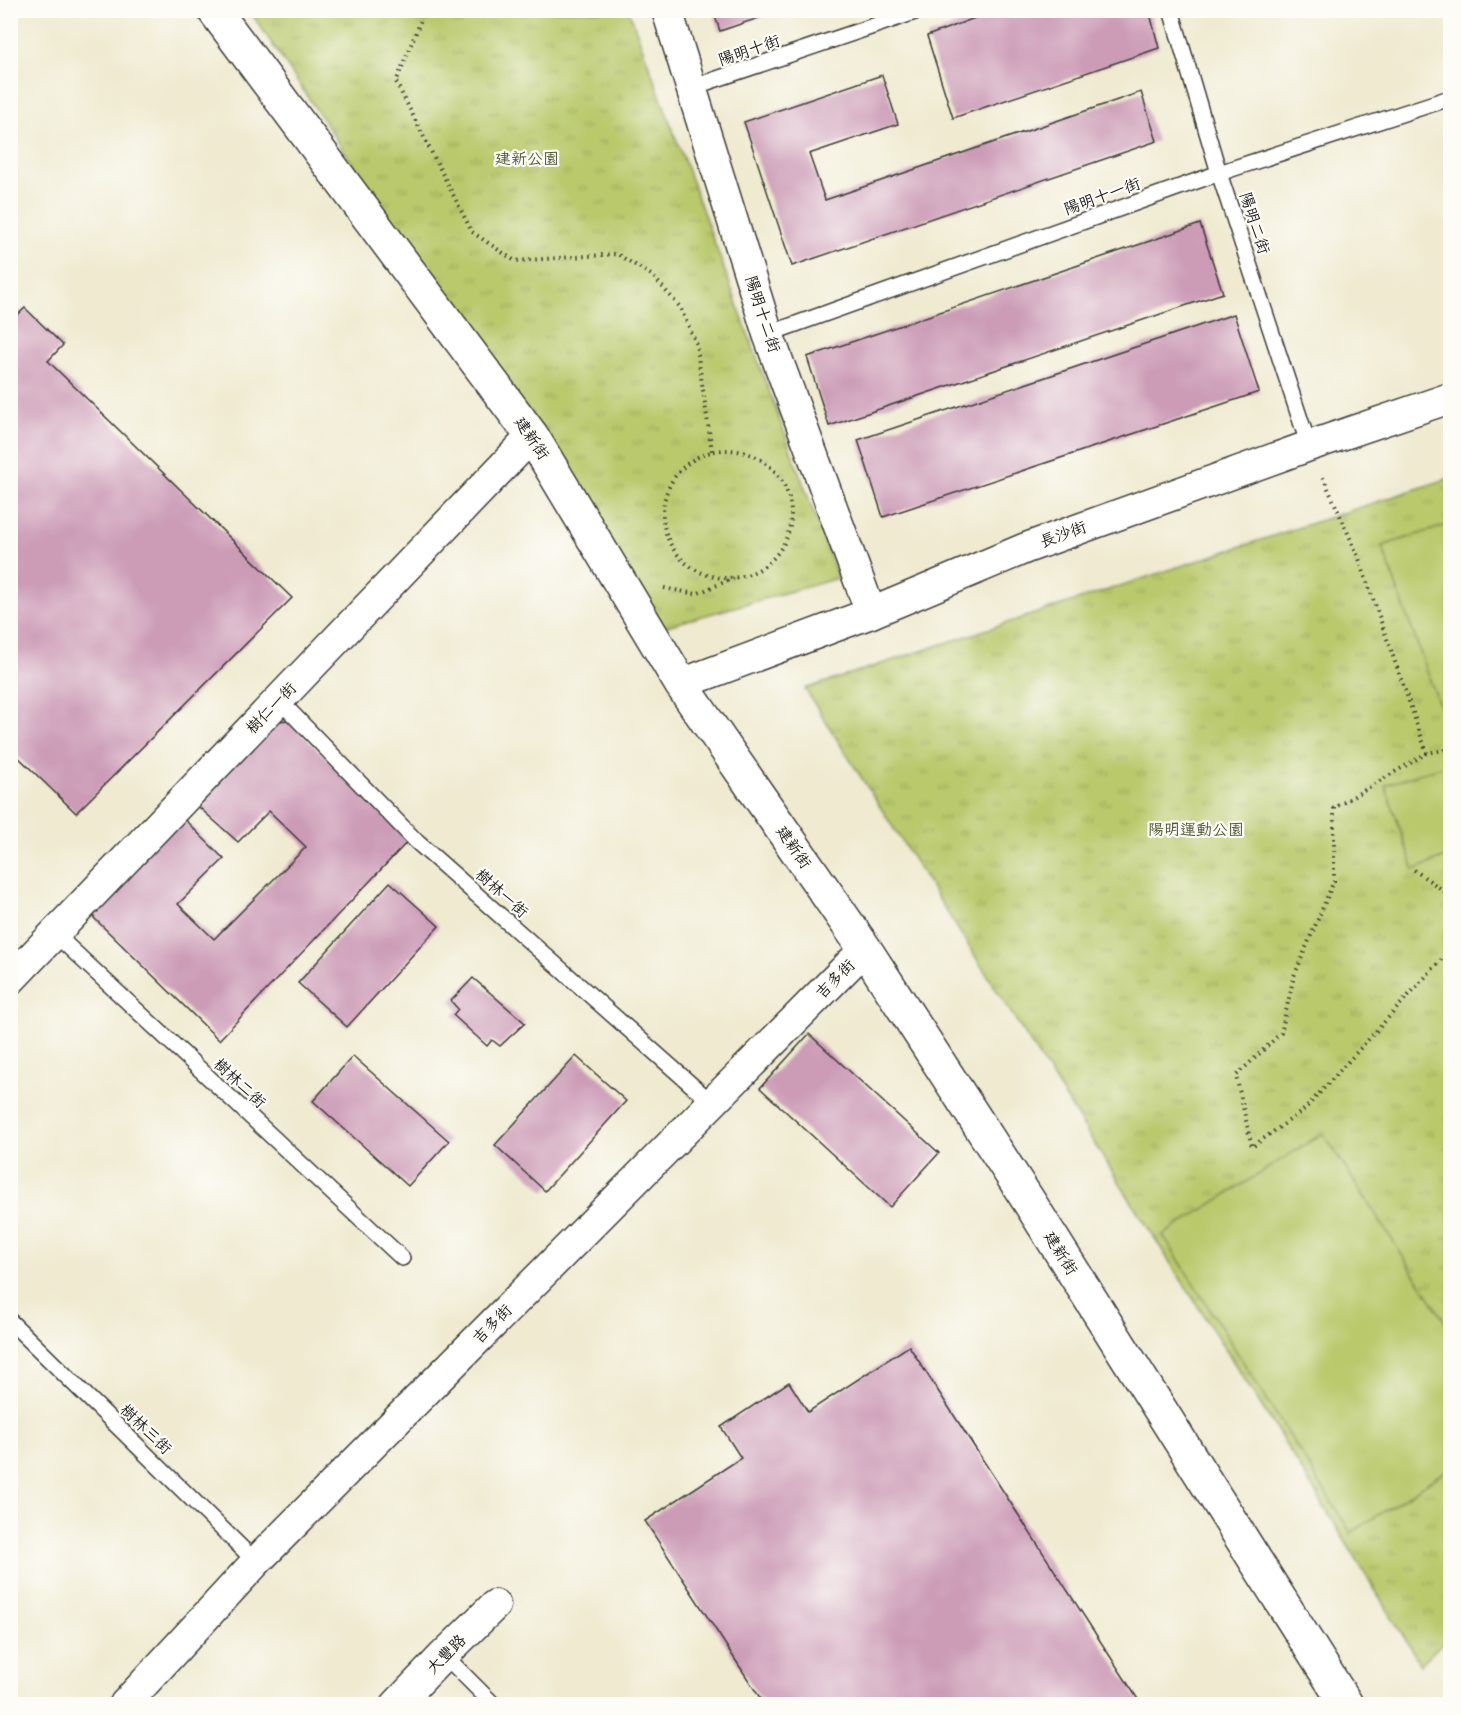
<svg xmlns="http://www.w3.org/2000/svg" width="1461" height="1715" font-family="Sriracha,'LXGW WenKai TC',sans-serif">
	<defs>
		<pattern id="park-tufts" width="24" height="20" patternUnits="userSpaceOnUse" patternTransform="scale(1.5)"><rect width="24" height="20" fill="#b9c96c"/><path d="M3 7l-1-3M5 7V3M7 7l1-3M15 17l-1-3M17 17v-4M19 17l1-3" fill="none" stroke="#9eac5d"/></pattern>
	</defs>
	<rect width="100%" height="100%" fill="#fdfcf7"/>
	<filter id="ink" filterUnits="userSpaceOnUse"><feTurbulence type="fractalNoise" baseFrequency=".0167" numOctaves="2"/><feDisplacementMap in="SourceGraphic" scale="12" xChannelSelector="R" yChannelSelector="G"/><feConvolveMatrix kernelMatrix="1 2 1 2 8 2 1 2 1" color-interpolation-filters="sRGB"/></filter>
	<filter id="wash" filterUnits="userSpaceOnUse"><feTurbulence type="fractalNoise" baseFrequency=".008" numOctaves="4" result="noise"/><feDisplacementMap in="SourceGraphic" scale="24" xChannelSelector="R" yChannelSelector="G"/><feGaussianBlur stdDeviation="1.35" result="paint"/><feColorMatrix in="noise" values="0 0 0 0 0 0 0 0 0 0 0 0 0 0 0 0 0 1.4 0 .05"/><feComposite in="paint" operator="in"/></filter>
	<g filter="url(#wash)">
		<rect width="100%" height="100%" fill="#efead0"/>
		<g fill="url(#park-tufts)" stroke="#6a7244" stroke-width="1.5">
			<path d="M250,11H629L838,578L664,627Z"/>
			<path d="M1450,478V1635L1420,1665L1412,1650L1280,1435L805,689Z"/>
		</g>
		<g fill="#b9c96c" stroke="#6a7244" stroke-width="1.5">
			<path d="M1450,524V709L1442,713L1382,546Z"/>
			<path d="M1450,764V855L1414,870L1385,785Z"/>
			<path d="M1323,1133L1450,1329V1468L1351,1533L1163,1235Z"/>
		</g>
		<g id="blocks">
			<g fill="#cc9cb7">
				<path d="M713,10H779V11L720,31Z"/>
				<path d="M996,10H1149L1159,48L953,118L927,36Z"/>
				<path d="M882,75L898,124L809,154L825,200L1141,92L1157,141L792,266L744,122Z"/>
				<path d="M1200,224L1223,293L829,426L807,357Z"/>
				<path d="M25,308L63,345L48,361L292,598L76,813L10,749V322Z"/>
				<path d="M1234,314L1259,392L883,517L858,440Z"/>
				<path d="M288,720L409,840L219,1040L94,918L95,901L179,814L224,859L178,904L214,939L306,847L269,811L238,842L191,800L271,722Z"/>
				<path d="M390,882L439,926L347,1027L298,983Z"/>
				<path d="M473,978L525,1023L500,1046L492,1040L487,1046L453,1015L458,1009L451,1001Z"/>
				<path d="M809,1034L939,1153L890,1207L760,1088Z"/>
				<path d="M353,1056L449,1141L408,1186L313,1101Z"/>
				<path d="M576,1056L626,1101L545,1191L495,1145Z"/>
				<path d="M909,1346L1141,1704H764L645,1521L741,1458L721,1427L789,1382L808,1412Z"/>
			</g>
		</g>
	</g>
	<g filter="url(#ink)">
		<use href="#blocks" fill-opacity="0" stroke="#3c3b37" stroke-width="1.5"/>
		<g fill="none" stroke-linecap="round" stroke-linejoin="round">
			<defs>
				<g id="service">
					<path d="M1171,10L1219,173L1309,446"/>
					<path d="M690,88L921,10"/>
					<path d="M768,334L1219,173L1450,98"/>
					<path d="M279,700L417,842L712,1103"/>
					<path d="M55,934L402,1258"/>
					<path d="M10,1321L256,1562"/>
					<path d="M444,1655L493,1704"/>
				</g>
				<g id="minor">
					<path d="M667,10L768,334L871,613"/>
					<path d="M681,684L871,613L1026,548L1309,446L1450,398"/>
					<path d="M10,980L532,436"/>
					<path d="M125,1704L256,1562L865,949"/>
					<path d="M397,1704L444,1655L495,1605"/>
				</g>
				<path id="tertiary" d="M214,10L532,436L681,684L865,949L1028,1200L1346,1704"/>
			</defs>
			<use href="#service" stroke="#3c3b37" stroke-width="18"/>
			<use href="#minor" stroke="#3c3b37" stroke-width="33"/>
			<use href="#tertiary" stroke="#3c3b37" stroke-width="36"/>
			<g stroke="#3c3b37" stroke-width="4" stroke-dasharray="1.5 4.5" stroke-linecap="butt">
				<path d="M425,10L396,82L472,232L515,261L617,254L653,276L680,307L696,343L712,451"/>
				<circle cx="727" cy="514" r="64"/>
				<path d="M1323,477L1358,556L1427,753L1450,749"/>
				<path d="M664,588L696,594L734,578"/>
				<path d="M1427,753L1334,808V881L1294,976L1281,1033L1236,1076L1252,1147L1305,1109L1450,950"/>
				<path d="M1414,870L1450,895"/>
				<path d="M1448,951L1450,926"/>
			</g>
			<use href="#service" stroke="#fff" stroke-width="15"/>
			<use href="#minor" stroke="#fff" stroke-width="30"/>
			<use href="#tertiary" stroke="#fff" stroke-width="33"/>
		</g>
	</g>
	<g text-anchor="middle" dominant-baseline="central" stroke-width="4.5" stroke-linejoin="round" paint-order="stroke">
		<g font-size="16" fill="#1c1c1c" stroke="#fdfcf7">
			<text transform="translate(749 50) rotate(-19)">陽明十街</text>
			<text transform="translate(1102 196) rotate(-20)">陽明十一街</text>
			<text transform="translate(1255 223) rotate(72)">陽明二街</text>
			<text transform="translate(763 314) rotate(72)">陽明十二街</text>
			<text transform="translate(532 438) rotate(56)">建新街</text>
			<text transform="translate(1063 534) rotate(-20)">長沙街</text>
			<text transform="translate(271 708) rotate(-46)">樹仁一街</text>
			<text transform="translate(794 847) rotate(55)">建新街</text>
			<text transform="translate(502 893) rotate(42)">樹林一街</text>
			<text transform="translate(835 979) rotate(-45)">吉多街</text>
			<text transform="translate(240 1083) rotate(43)">樹林二街</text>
			<text transform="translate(1061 1253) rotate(58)">建新街</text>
			<text transform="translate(492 1324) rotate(-45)">吉多街</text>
			<text transform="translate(146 1429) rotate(44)">樹林三街</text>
			<text transform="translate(446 1654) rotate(-45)">大豐路</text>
		</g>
		<g font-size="16" fill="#535938" stroke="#fdfcf7">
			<text x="527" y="158">建新公園</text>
			<text x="1196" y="829">陽明運動公園</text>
		</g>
	</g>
	<rect width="1461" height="1715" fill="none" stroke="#fdfcf7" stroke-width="36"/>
</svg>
